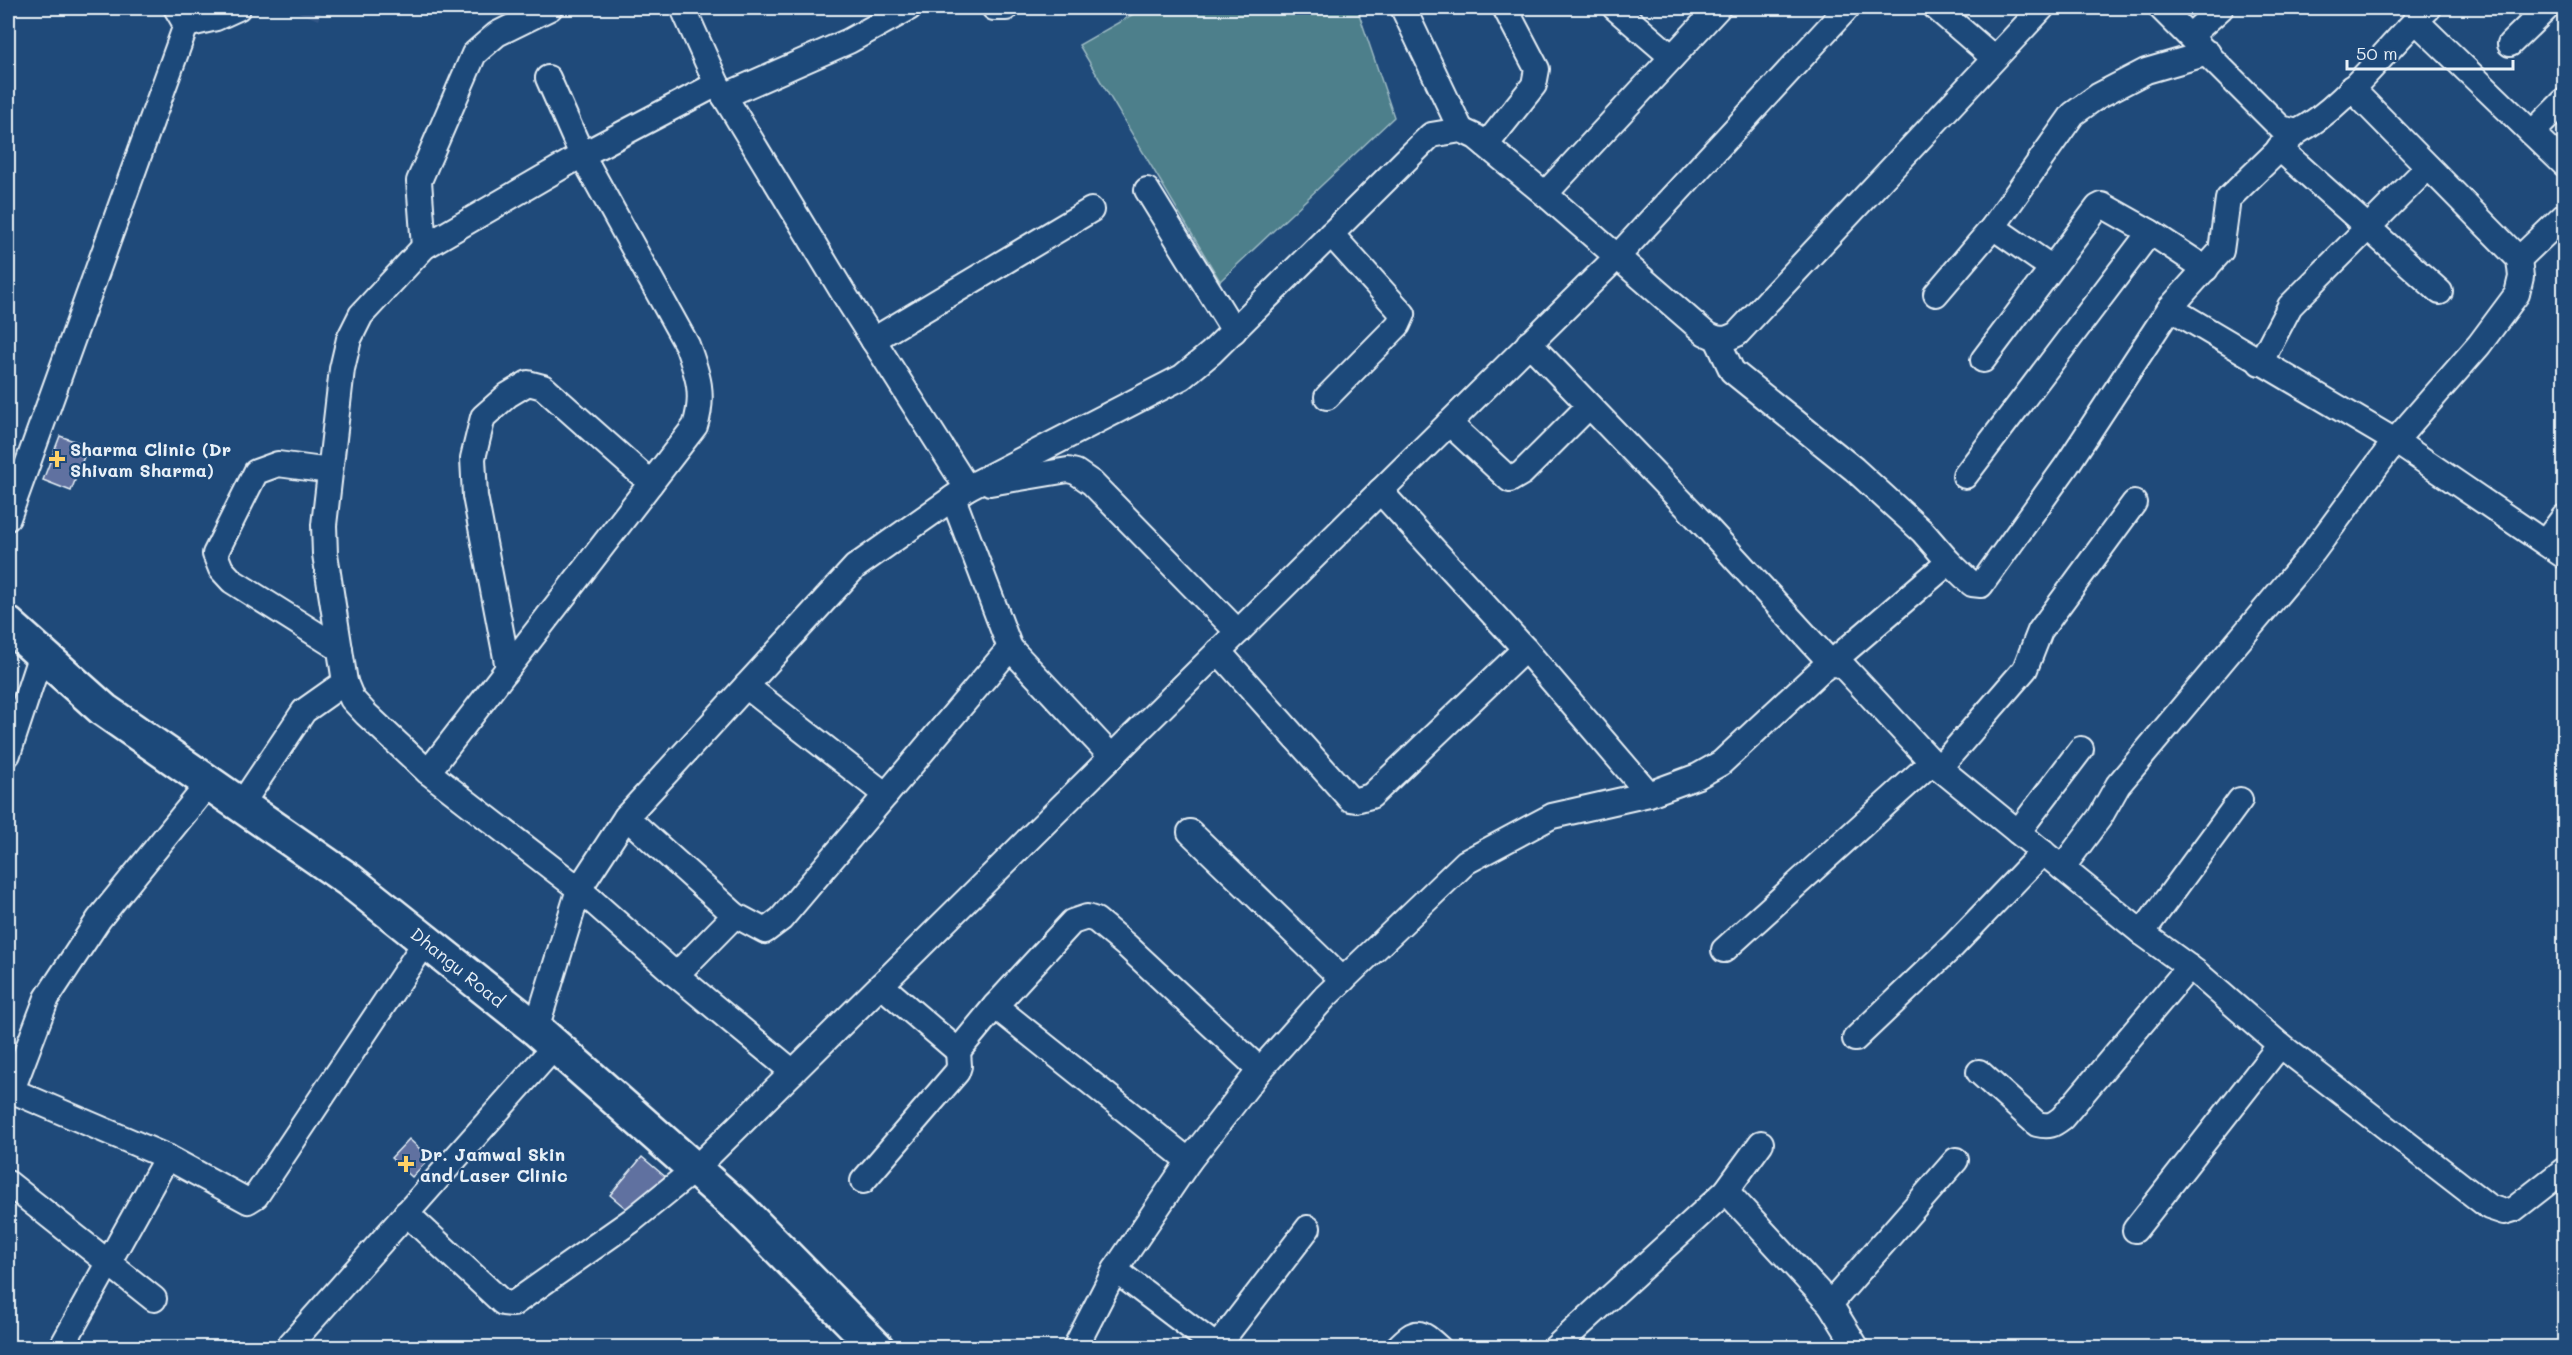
<svg xmlns="http://www.w3.org/2000/svg" width="2572" height="1355" font-family="Mali,sans-serif">
	<rect width="100%" height="100%" fill="#1f4a7a"/>
	<filter id="ink" filterUnits="userSpaceOnUse"><feTurbulence type="fractalNoise" baseFrequency=".0167" numOctaves="2"/><feDisplacementMap in="SourceGraphic" scale="12" xChannelSelector="R" yChannelSelector="G"/><feConvolveMatrix kernelMatrix="1 2 1 2 8 2 1 2 1" color-interpolation-filters="sRGB"/></filter>
	<g filter="url(#ink)">
		<path fill="#325685" d="M288,8H323L318,20Z"/>
		<path fill="#4d7f8b" stroke="#9ab8c2" stroke-width="1.5" d="M1144,8H1357L1394,117L1220,281L1079,45Z"/>
		<g fill="#6071a0" stroke="#e8f1f8" stroke-width="1.5">
			<path d="M60,436L88,446L71,491L43,480Z"/>
			<path d="M409,1139L430,1158L412,1177L391,1158Z"/>
			<path d="M642,1157L668,1179L636,1217L610,1195Z"/>
		</g>
		<g fill="none" stroke-linecap="round" stroke-linejoin="round">
			<defs>
				<g id="street">
					<path d="M994,8H1006"/>
					<path d="M1403,8L1461,130"/>
					<path d="M1615,8L1672,57"/>
					<path d="M1936,8L1994,58"/>
					<path d="M2161,8L2281,128L2297,132C2344,108 2389,44 2429,8"/>
					<path d="M2415,20L2564,164"/>
					<path d="M186,25L216,18L238,8"/>
					<path d="M2191,35L2221,8"/>
					<path d="M2510,44L2547,8"/>
					<path d="M717,84L582,155L424,247L361,315L349,339L342,369L324,525L325,554L345,682L352,699L366,714L428,772L579,889L676,975L793,1072"/>
					<path d="M724,96L849,41L909,8"/>
					<path d="M2532,133L2564,101"/>
					<path d="M1486,145L1534,85L1537,69L1505,8"/>
					<path d="M2279,148L2440,292"/>
					<path d="M1147,190L1234,331"/>
					<path d="M1545,194L1718,8"/>
					<path d="M1993,227L2052,268"/>
					<path d="M424,247L419,181L474,54L497,34L550,8"/>
					<path d="M2519,259L2564,216"/>
					<path d="M1936,294L1993,227L2073,114L2098,96L2146,71L2208,53"/>
					<path d="M2170,308L2221,251L2228,199L2297,132"/>
					<path d="M1717,339L1732,371L1854,469L1923,532L1949,562"/>
					<path d="M873,340L1091,210"/>
					<path d="M1529,343L1710,531L1831,663L1949,562L1972,584L1981,585L2067,465L2170,308L2395,441L2564,556"/>
					<path d="M1983,360L2098,207L2102,205L2150,232L2206,269"/>
					<path d="M2260,363L2290,306L2428,167"/>
					<path d="M1327,397L1398,325L1403,314L1331,234"/>
					<path d="M1449,423L1510,480L1522,473L1589,406"/>
					<path d="M330,471L278,464L256,472L215,554L221,569L232,581L340,649"/>
					<path d="M1965,476L2150,232"/>
					<path d="M990,483L1068,470L1076,472L1092,483L1238,632"/>
					<path d="M967,488L1182,377L1211,353L1431,135L1461,130L1476,137L1545,194L1705,333C1718,340 1724,341 1737,334L2042,8"/>
					<path d="M1380,491L1525,649L1649,794"/>
					<path d="M953,498L1010,648"/>
					<path d="M8,518L186,25L176,8"/>
					<path d="M2546,541L2564,517"/>
					<path d="M1218,651L1350,799L1356,800L1371,796L1525,649"/>
					<path d="M508,668L475,496L473,458L483,417L508,395L528,383L543,387L651,483"/>
					<path d="M746,686L886,795"/>
					<path d="M8,754L41,654"/>
					<path d="M1939,768L2025,669L2040,631L2134,503"/>
					<path d="M428,772L695,426C705,395 698,375 687,345L582,155L548,78"/>
					<path d="M241,805L304,711L345,682"/>
					<path d="M626,817L735,915L765,931L781,919L1010,648L1112,757"/>
					<path d="M1190,832L1343,980"/>
					<path d="M2018,832L2081,749"/>
					<path d="M2062,868L2100,817L2118,785L2313,552L2395,441L2479,345L2517,294L2521,277L2519,259L2351,88"/>
					<path d="M2142,933L2240,800"/>
					<path d="M1724,950L1932,762"/>
					<path d="M676,975L735,915"/>
					<path d="M881,985L958,1051L995,1006L1072,922L1087,917L1096,920L1127,946L1260,1070"/>
					<path d="M995,1006L1189,1161"/>
					<path d="M536,1029L579,889L626,817L855,567L967,488L844,294L717,84L683,8"/>
					<path d="M1855,1039L1953,946L2043,852"/>
					<path d="M1979,1072L2037,1124C2049,1127 2053,1125 2062,1118L2189,967"/>
					<path d="M8,1089L167,1157L248,1201L256,1196L426,941"/>
					<path d="M12,1090L47,998L99,919L209,783"/>
					<path d="M863,1181L957,1072L959,1066L958,1051"/>
					<path d="M8,1183L154,1299"/>
					<path d="M1726,1191L1830,1304L1857,1348"/>
					<path d="M406,1213L503,1303L513,1304L631,1221L695,1169L1617,257L1847,8"/>
					<path d="M2135,1230L2280,1045"/>
					<path d="M1115,1270L1218,1348"/>
					<path d="M1830,1304L1956,1160"/>
					<path d="M61,1348L167,1157"/>
					<path d="M287,1348L555,1046"/>
					<path d="M1075,1348L1115,1270L1189,1161L1260,1070L1325,997L1466,862L1552,816L1649,794L1698,776L1721,763L1820,671L1831,663L1843,666L1932,762L2142,933L2196,972L2280,1045L2489,1207L2504,1212L2514,1209L2564,1170"/>
					<path d="M1216,1348L1308,1228"/>
					<path d="M1397,1348C1417,1328 1419,1330 1439,1348"/>
					<path d="M1555,1348L1726,1191L1761,1143"/>
				</g>
				<path id="secondary" d="M8,624L104,710L349,880L536,1029L741,1210L877,1348"/>
			</defs>
			<use href="#street" stroke="#e8f1f8" stroke-width="28"/>
			<use href="#secondary" stroke="#e8f1f8" stroke-width="38"/>
			<use href="#street" stroke="#1f4a7a" stroke-width="24"/>
			<use href="#secondary" stroke="#1f4a7a" stroke-width="33"/>
		</g>
	</g>
	<g fill="#ffd166" stroke="#1f4a7a" stroke-width="2">
		<path d="M54 450h6v6h6v6h-6v6h-6v-6h-6v-6h6z"/>
		<path d="M403 1155h6v6h6v6h-6v6h-6v-6h-6v-6h6z"/>
	</g>
	<g text-anchor="middle" dominant-baseline="central" stroke-width="4.5" stroke-linejoin="round" paint-order="stroke">
		<g font-size="18" font-weight="bold" fill="#e8f1f8" stroke="#1f4a7a" text-anchor="start">
			<text x="70" y="449">Sharma Clinic (Dr<tspan x="70" dy="21">Shivam Sharma)</tspan></text>
			<text x="420" y="1154">Dr. Jamwal Skin<tspan x="420" dy="21">and Laser Clinic</tspan></text>
		</g>
		<g font-size="18" fill="#e8f1f8" stroke="#1f4a7a">
			<text transform="translate(458 967) rotate(39)">Dhangu Road</text>
		</g>
	</g>
	<rect width="2572" height="1355" fill="none" stroke="#1f4a7a" stroke-width="30"/>
	<rect x="15" y="15" width="2542" height="1325" fill="none" stroke="#e8f1f8" stroke-width="2" filter="url(#ink)"/>
	<path d="M2347 60v9h166v-9" fill="none" stroke="#e8f1f8" stroke-width="3"/>
	<text x="2356" y="60" font-size="18" fill="#e8f1f8" stroke="#1f4a7a" stroke-width="4.5" paint-order="stroke">50 m</text>
</svg>
